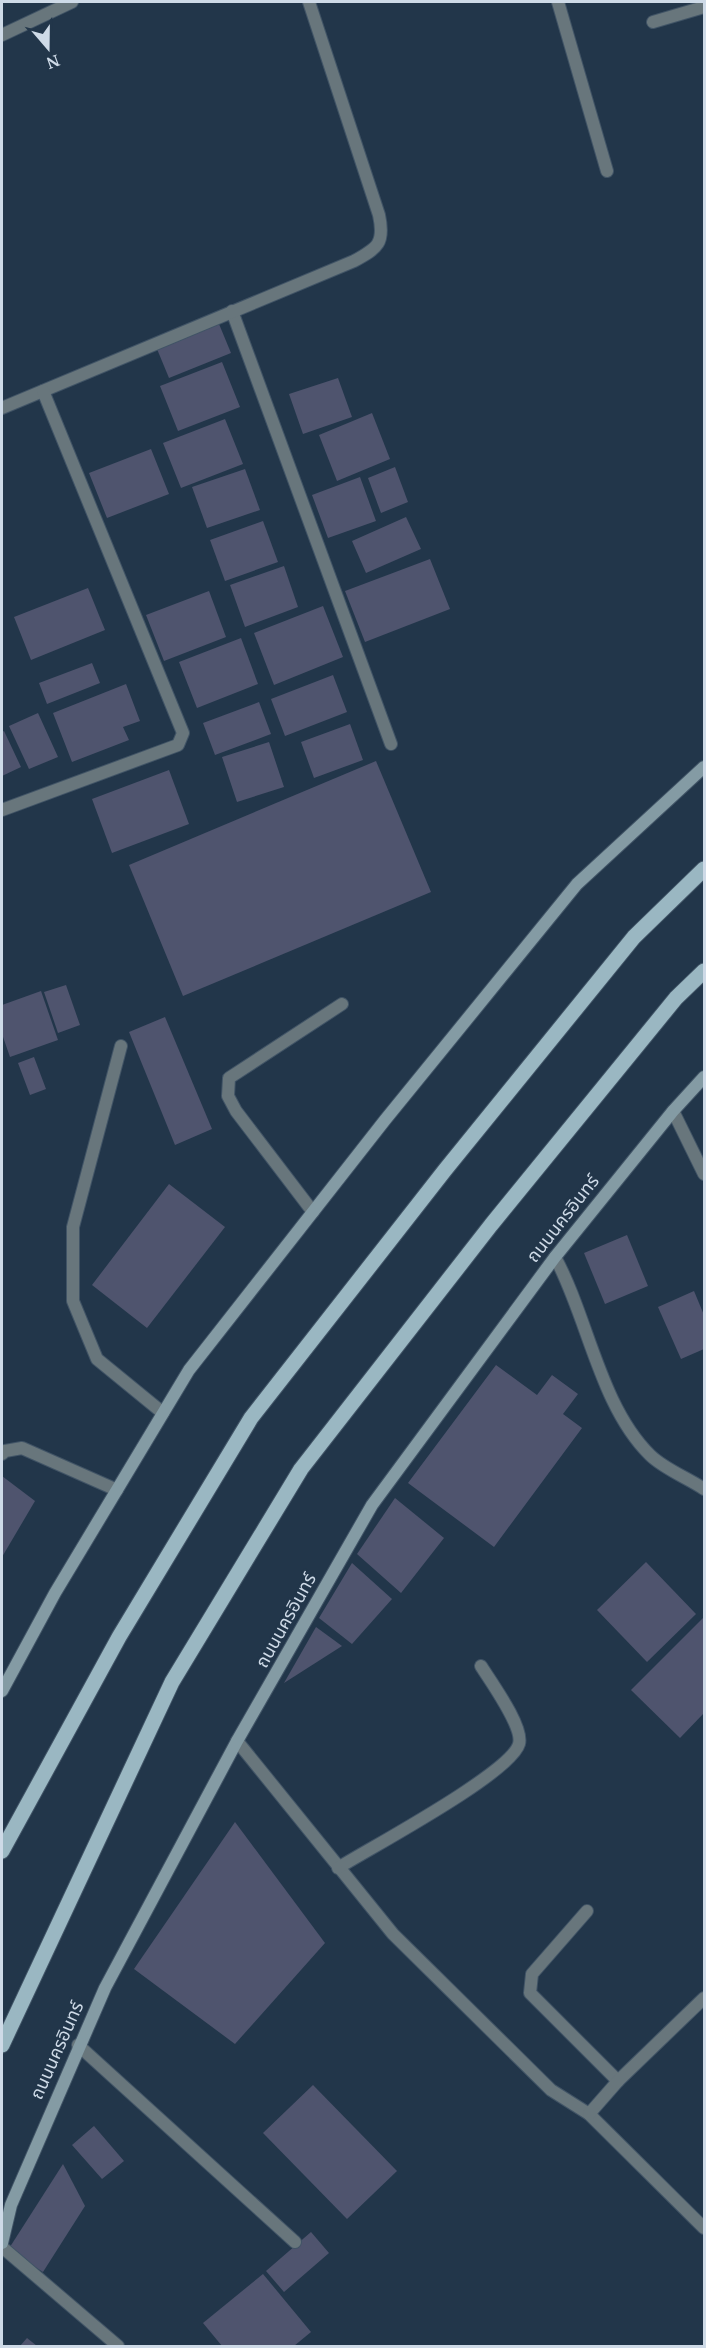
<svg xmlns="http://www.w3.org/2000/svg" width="706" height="2348" font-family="'Noto Serif','Noto Sans Thai',serif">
	<rect width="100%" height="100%" fill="#22364a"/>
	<g fill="#4f546e">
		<path d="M219,324L231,353L169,378L157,349Z"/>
		<path d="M222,362L240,407L178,431L160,386Z"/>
		<path d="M338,378L352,417L303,434L289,394Z"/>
		<path d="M372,413L390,459L337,481L319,435Z"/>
		<path d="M225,419L243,464L181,488L163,443Z"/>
		<path d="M151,449L169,494L107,518L89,473Z"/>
		<path d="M395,467L408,502L381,513L368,478Z"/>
		<path d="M245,469L260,510L207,528L192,487Z"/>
		<path d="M360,477L376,521L328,538L312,495Z"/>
		<path d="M406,517L421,549L366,573L352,541Z"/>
		<path d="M263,521L278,562L225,581L210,540Z"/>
		<path d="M430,559L450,609L365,642L345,591Z"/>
		<path d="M284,566L298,607L245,627L230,585Z"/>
		<path d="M88,588L105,630L31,660L14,617Z"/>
		<path d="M209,591L226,637L164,661L146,615Z"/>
		<path d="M323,606L343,657L274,685L254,633Z"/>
		<path d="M241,638L258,684L197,708L179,662Z"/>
		<path d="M92,663L100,683L47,704L39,683Z"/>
		<path d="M333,675L347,712L285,736L271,699Z"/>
		<path d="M126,684L140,721L123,727L129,740L72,762L53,713Z"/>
		<path d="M259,702L271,734L215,755L203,723Z"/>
		<path d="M38,713L58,757L29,769L9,726Z"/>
		<path d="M350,724L363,760L314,778L301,742Z"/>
		<path d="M4,731L21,767L2,776V732Z"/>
		<path d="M269,742L284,787L237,802L222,757Z"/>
		<path d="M376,761L431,892L183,996L129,865Z"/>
		<path d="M169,770L189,824L112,853L92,799Z"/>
		<path d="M66,985L80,1025L58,1033L44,992Z"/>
		<path d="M41,991L58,1040L10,1057L2,1034V1005Z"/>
		<path d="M165,1017L212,1129L175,1145L129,1032Z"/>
		<path d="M34,1057L46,1089L30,1095L18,1063Z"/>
		<path d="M169,1184L225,1227L147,1328L92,1285Z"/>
		<path d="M627,1235L648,1286L605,1304L584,1253Z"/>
		<path d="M694,1291L704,1315V1349L681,1359L658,1307Z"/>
		<path d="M496,1365L537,1395L552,1375L578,1394L563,1414L582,1428L494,1547L408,1483Z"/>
		<path d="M2,1476L35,1501L2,1557Z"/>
		<path d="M395,1498L444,1538L401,1593L357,1554Z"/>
		<path d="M646,1562L696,1614L647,1662L597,1610Z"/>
		<path d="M352,1563L392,1599L352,1644L319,1618Z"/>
		<path d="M704,1617V1713L680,1738L631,1690Z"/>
		<path d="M316,1627L342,1646L284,1683Z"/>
		<path d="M235,1822L325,1943L235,2044L134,1969Z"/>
		<path d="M313,2085L397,2171L347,2219L263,2133Z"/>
		<path d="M94,2126L124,2161L102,2179L72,2145Z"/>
		<path d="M63,2164L85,2206L43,2272L8,2250Z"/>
		<path d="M311,2232L329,2253L284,2292L266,2271Z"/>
		<path d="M263,2274L311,2332L294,2346H222L203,2323Z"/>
		<path d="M27,2338L37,2346H20Z"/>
	</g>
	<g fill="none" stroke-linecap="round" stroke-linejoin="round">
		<defs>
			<g id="lane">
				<path d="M121,1046L73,1227V1301L97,1359L163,1413"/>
				<path d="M673,1111L704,1174"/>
				<path d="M313,1212L236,1111L228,1096L229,1078L342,1004"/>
				<path d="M555,1257C588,1318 600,1406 650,1455C664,1469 688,1478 704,1489"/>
				<path d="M2,1454L5,1451L22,1448L117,1490"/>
				<path d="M237,1741L393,1934L551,2090L589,2114L704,2228"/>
				<path d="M338,1868C370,1848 511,1773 519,1744C524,1727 491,1682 481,1666"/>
				<path d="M587,1911L532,1974L530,1993L618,2081"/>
				<path d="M589,2114L618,2081L704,1998"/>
			</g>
			<g id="street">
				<path d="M558,2L607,171"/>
				<path d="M653,22L704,7"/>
				<path d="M2,35L72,2"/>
				<path d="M232,311L391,744"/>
				<path d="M2,408L354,261C378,248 385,243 379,215L309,2"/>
				<path d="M2,810L178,745L183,733L43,391"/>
				<path d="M78,2045L295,2242"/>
				<path d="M2,2247L118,2346"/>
			</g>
			<g id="secondary">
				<path d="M2,1691L55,1593L189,1370L385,1120L577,884L704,767"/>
				<path d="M2,2243L11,2205L105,1988L237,1741L372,1505L555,1257L673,1111L704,1077"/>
			</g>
			<g id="primary">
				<path d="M2,1851L119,1637L251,1418L445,1170L634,937L704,869"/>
				<path d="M2,2045L172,1682L301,1469L491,1225L676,998L704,971"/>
			</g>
		</defs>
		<use href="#lane" stroke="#415466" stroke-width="14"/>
		<use href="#street" stroke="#415466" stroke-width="14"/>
		<use href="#secondary" stroke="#415466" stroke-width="14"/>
		<use href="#primary" stroke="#415466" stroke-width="17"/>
		<use href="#lane" stroke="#68767c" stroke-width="12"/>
		<use href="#street" stroke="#68767c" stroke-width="12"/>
		<use href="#secondary" stroke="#849ba4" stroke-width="12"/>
		<use href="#primary" stroke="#9ab7c2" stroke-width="15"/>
	</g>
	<g text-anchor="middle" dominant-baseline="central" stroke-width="4.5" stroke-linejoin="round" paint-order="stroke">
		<g font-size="18" fill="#cedae7" stroke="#22364a">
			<text transform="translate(562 1218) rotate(-52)">ถนนนครอินทร์</text>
			<text transform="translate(285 1620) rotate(-61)">ถนนนครอินทร์</text>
			<text transform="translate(56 2050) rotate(-66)">ถนนนครอินทร์</text>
		</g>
	</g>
	<rect width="706" height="2348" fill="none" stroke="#cedae7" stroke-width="6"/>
	<g transform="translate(48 48) rotate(160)" stroke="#22364a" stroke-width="4.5" paint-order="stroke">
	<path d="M0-4.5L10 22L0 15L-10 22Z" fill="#cedae7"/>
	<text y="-9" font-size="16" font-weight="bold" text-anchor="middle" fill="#cedae7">N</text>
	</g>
</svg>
